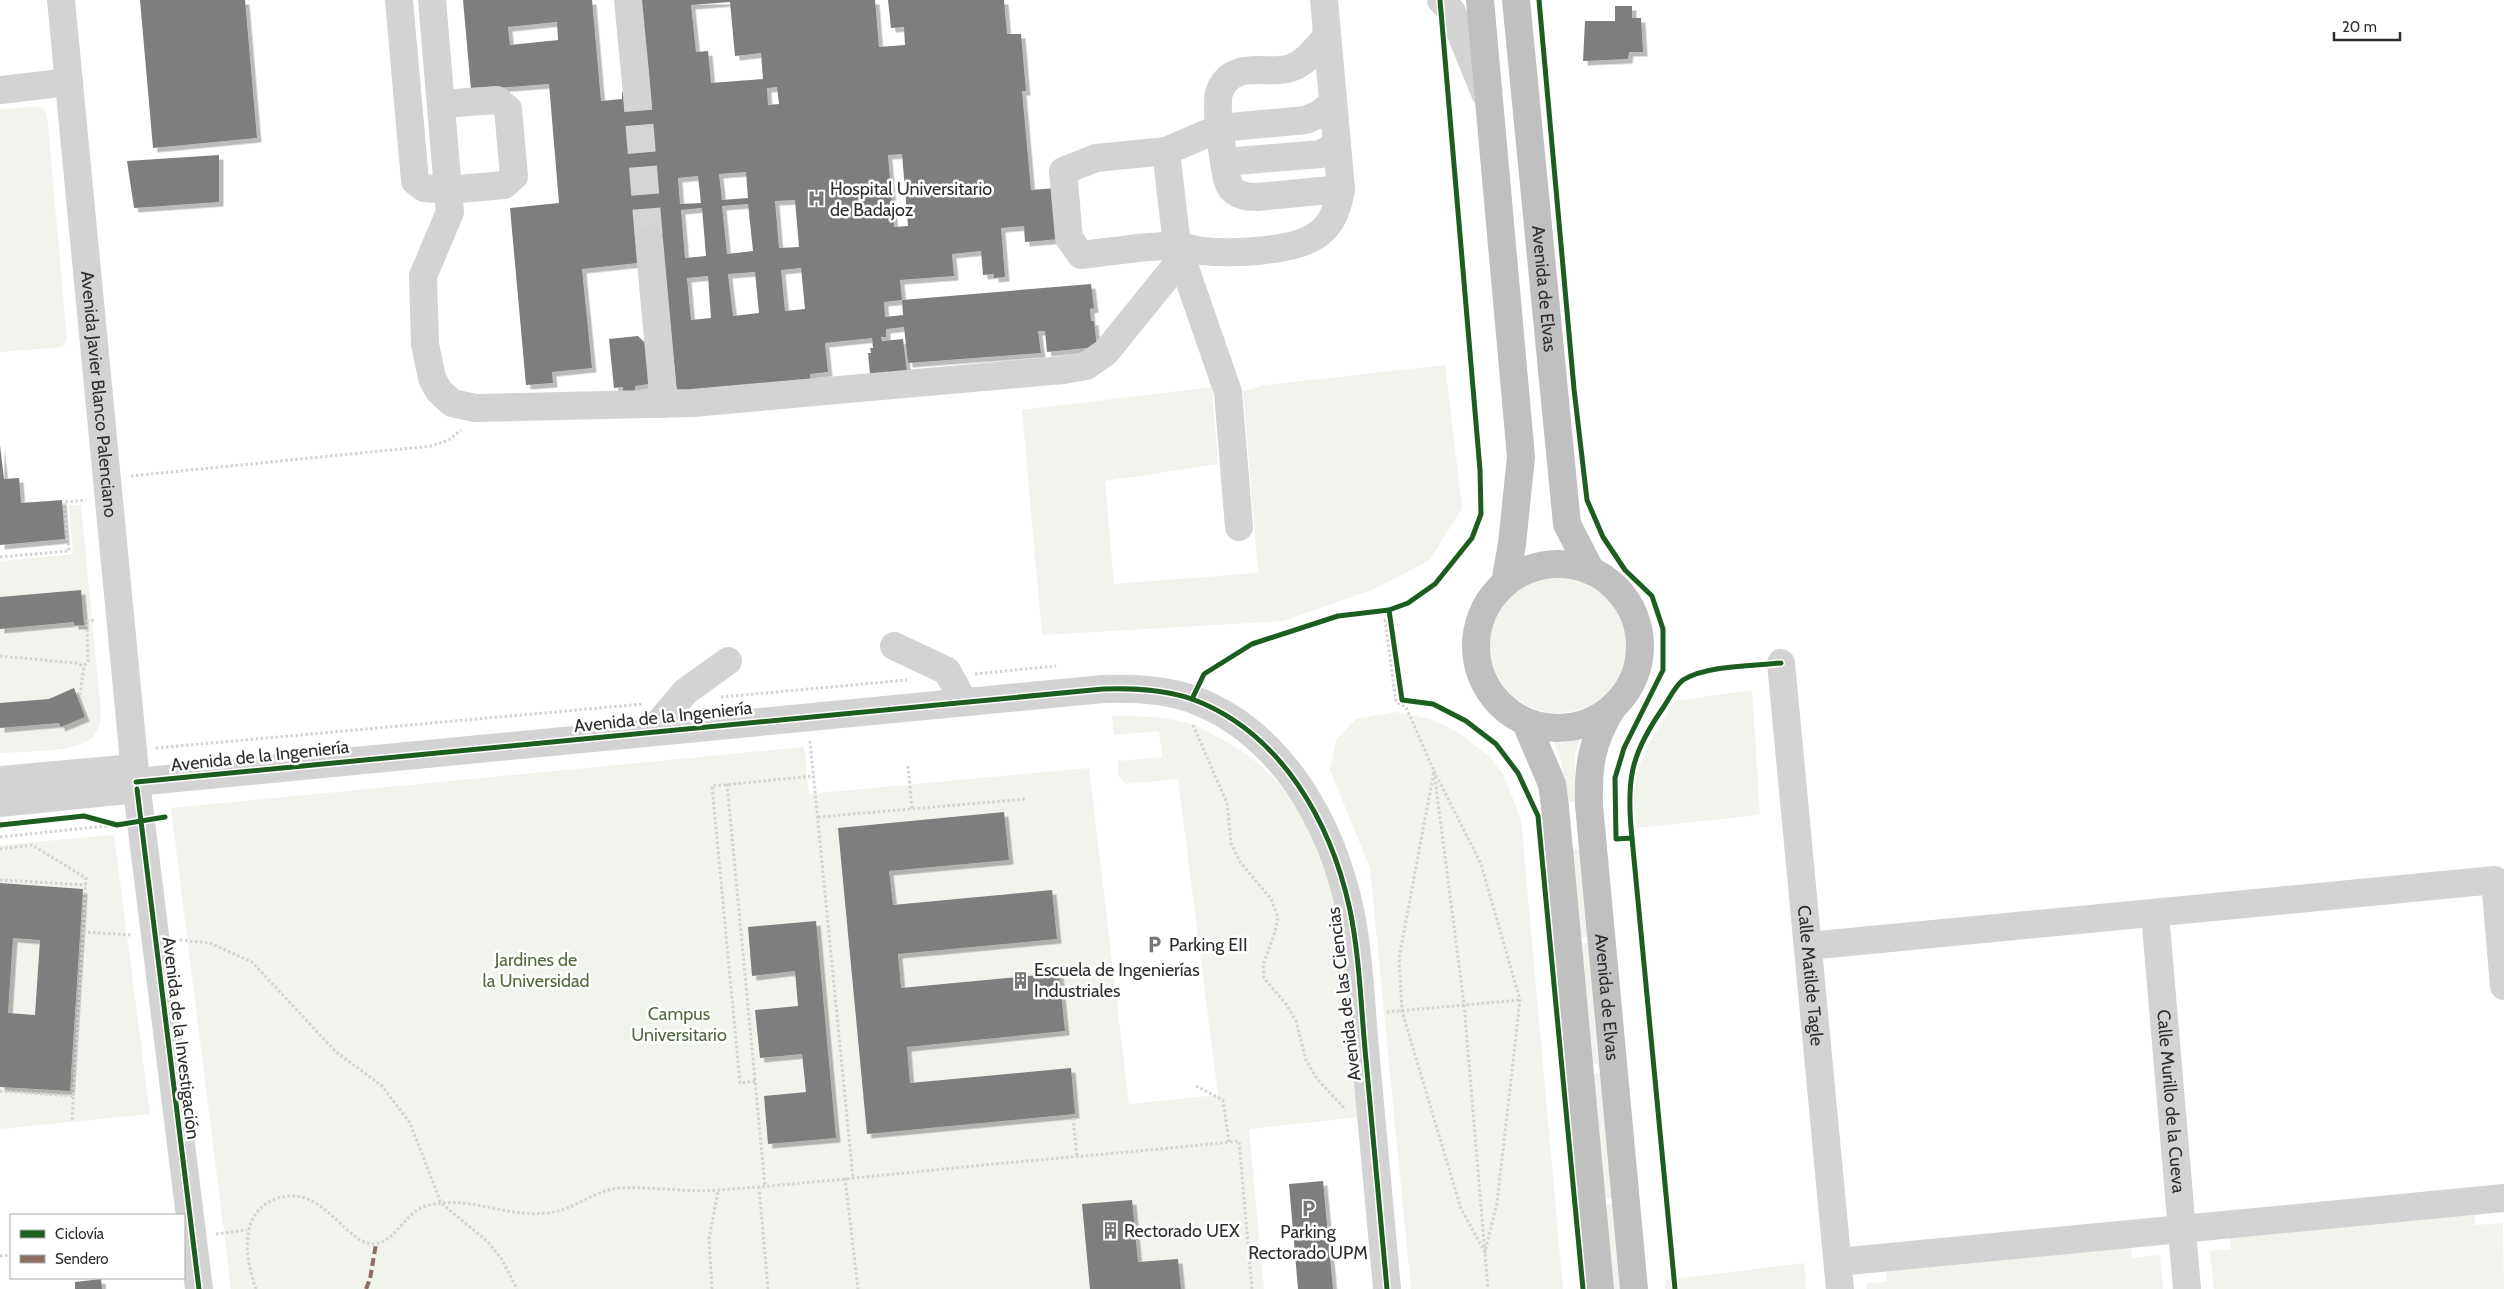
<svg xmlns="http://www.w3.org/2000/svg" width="2504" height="1289" font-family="Cabin,sans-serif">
	<defs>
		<filter id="shadow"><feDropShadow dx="4.5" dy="4.5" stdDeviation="0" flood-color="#0004"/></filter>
	</defs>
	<rect width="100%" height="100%" fill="#fff"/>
	<g fill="#f0f4ec">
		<path d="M34,106L43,108L47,114L67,340L62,347L0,352V110Z"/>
		<path d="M1445,365L1462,508L1430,560L1374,589L1284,621L1042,635L1022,410L1212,387L1218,464L1105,481L1114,584L1258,573L1243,391L1265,385Z"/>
		<path d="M69,505H81L101,713C100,723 99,731 92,738C75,753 23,751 0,753V561L73,554Z"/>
		<circle cx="1558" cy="645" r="68"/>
		<path d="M1752,690L1760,815L1636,828C1635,817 1633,805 1634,793C1635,760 1658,728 1675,701Z"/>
		<path d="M1396,712L1428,718L1456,731L1490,757L1504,776L1521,819L1563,1289H1411L1370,868L1330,770L1336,740L1356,719Z"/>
		<path d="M1112,716C1139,716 1165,716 1191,724C1203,727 1214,736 1225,741C1352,809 1348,992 1361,1117L1249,1129L1264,1289H231L171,808L804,747L809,794L1089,768L1129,1104L1218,1095L1178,779L1125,784L1118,775V761L1162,757L1159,731L1114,735Z"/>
		<path d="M1580,739L1575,755L1576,802H1566C1565,781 1563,762 1554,742L1562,743Z"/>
		<path d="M114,835L150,1114L0,1129V845Z"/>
		<path d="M1580,849L1588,937H1577L1570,850Z"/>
		<path d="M1588,943L1598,1064L1589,1065L1579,944Z"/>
		<path d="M1602,1073L1613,1198L1603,1199L1591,1074Z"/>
		<path d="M1614,1204L1622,1289H1611L1603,1205Z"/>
		<path d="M2474,1213L2475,1225L2503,1223L2504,1289H2214L2210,1251L2231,1249L2230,1235Z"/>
		<path d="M2131,1246L2132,1258L2160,1255L2163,1289H1867V1283L1887,1282L1886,1268Z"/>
		<path d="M1804,1263L1806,1289H1666L1665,1280Z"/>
	</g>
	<g fill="#7e7e7e" fill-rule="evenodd" filter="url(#shadow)">
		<path d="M140,0H245L257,138L153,148Z"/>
		<path d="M463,0H592L601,101L622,99V92L648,90L640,0H875L879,47L905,45L904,27L891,28L888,0H1004L1007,34H1021L1026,91H1022L1031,190L1056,188L1060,239L1025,242L1024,226L1001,228L1005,277L994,278V274L983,275L981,251L952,254L954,276L900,280L902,300L884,302L885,317L903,315L902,300L1091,284L1094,308L1090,309L1091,321H1094L1097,347L1047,352L1045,331H1038L1041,353L908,363L904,327L886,329V337H881L882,341L903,339L907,372L870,374L868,353H871L870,348H873L872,338L825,343L828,372L810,374L811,385L677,394L661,233L635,235L638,263L582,269L592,368L552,372L553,383L526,385L510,208L559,203L549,84L471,90ZM730,2L735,56L761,53L763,79L711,83L708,51L696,52L691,5ZM557,22L558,40L510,45L508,27ZM777,87L779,104L768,105L767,88ZM902,154L908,226L894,227L888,155ZM746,172L748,198L722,200L719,174ZM698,176L701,203L680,204L678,178ZM795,200L799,247L779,248L775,201ZM748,204L753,251L727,254L722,206ZM702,208L706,256L685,258L681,210ZM801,268L805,309L785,311L781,270ZM755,272L759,313L733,316L728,274ZM708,276L711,318L691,320L687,278Z"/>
		<path d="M1615,6H1632V18H1641L1643,52H1629L1628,59L1583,61L1585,21H1615Z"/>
		<path d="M219,155V202L134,208L127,161Z"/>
		<path d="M638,336L646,344L649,384L635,386V392L623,393V387L614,388L609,339Z"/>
		<path d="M0,445L4,479L19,478L21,503L62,500L65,539L0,545Z"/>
		<path d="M81,590L84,625H74V622L0,629V597Z"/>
		<path d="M74,688L85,717L61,727L59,723L0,728V703L49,699Z"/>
		<path d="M1004,812L1009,860L889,871L893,905L1052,890L1057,939L898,954L901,988L1059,973L1065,1031L907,1047L910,1083L1071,1068L1075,1114L867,1134L838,828Z"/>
		<path d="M0,883L83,889L70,1091L0,1087ZM13,938L40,940L35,1015L8,1013Z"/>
		<path d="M816,921L836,1138L768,1144L764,1096L806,1092L802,1054L760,1058L755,1010L798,1006L795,971L752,976L748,927Z"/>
		<path d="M1323,1181L1333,1289H1298L1289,1184Z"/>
		<path d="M1132,1200L1138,1262L1178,1259L1181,1289H1090L1082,1204Z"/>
		<path d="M101,1279L102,1289H75V1282Z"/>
	</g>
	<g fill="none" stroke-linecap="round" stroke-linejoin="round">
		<path stroke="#d5d5d5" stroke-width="28" stroke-dasharray="28 14" stroke-linecap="butt" d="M636,83L649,240"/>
		<g stroke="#d3d3d3" stroke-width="3" stroke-dasharray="2.5 2.5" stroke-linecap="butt">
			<path d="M131,476L431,446L449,440L461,430"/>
			<path d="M0,557L69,551L64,502L86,500"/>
			<path d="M1390,618L1385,620L1396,702L1406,707L1434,771L1464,1004L1488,1289"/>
			<path d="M0,656L75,663L84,666"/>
			<path d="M975,674L1056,666"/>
			<path d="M80,695L84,666L88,661L87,621L96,620"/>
			<path d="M721,697L907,680"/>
			<path d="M1193,725L1227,803L1231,843L1240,862L1271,899L1278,917L1275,932L1263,965L1264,978L1286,1004L1296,1021L1306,1060L1317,1079L1346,1110"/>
			<path d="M810,741L853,1178"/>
			<path d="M156,748L643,704"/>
			<path d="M908,766L912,809"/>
			<path d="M1434,771L1481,864L1520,1000L1497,1203L1485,1252L1461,1209L1402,1011L1399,958Z"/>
			<path d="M727,784L765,1186"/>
			<path d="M818,817L1026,799"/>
			<path d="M0,837L116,825"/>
			<path d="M0,849L32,845L86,878L72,1122"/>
			<path d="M0,880L86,885"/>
			<path d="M83,932L132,935"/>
			<path d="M180,940L210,943L252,962L335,1051L382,1086L410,1123L441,1203L488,1242L501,1258L517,1289"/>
			<path d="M1387,1012L1520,1000"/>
			<path d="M755,1081L740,1083L712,786L814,776"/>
			<path d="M1196,1086L1223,1100L1229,1142"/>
			<path d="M0,1091L73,1096"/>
			<path d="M1073,1118L1077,1156"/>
			<path d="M845,1178L858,1289"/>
			<path d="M759,1187L768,1289"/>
			<path d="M216,1234L247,1230"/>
			<path d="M0,1256L11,1255"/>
			<path d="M256,1289C246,1261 238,1215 273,1200C325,1178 347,1253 379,1243C398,1237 406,1212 426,1206C469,1194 504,1218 547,1213C573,1211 593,1190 620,1188C653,1186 686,1193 719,1190C801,1184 882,1175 963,1167C1055,1158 1147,1151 1239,1141L1252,1289"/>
			<path d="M712,1289L709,1239L718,1191"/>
		</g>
		<g stroke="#d3d3d3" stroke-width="28">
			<path id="s1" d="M61,0L136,782L199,1289"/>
			<path d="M399,0L415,181L424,188L448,190L432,0"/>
			<path d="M628,0L636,83"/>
			<path d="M1324,0L1341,189C1338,207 1333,224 1317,235C1293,252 1231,254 1202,251C1193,250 1184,246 1176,246C1145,245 1112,252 1081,255L1069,238L1063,171L1096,158L1166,151L1220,128L1306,120L1321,113L1333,103"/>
			<path d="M1441,0L1452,12L1485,93"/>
			<path d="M1327,36C1317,47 1307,62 1293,67C1277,74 1256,67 1240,72C1229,75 1222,83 1219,93C1215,107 1223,156 1226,173C1228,192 1239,197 1257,197L1341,189"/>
			<path d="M0,90L69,82"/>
			<path d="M441,104L497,100L508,109L514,176L504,185L448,190L450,212L423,276L425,344L432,378L439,391L452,403L475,408L692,403L1063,370L1086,366L1106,352L1174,268L1178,254L1166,151"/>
			<path d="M1224,162L1321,154L1337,144"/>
			<path d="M649,240L664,404"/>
			<path d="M1177,245L1228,392L1239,527"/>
			<path d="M894,646L947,671L964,702"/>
			<path id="s2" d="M1781,663L1840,1289"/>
			<path d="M651,732L685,692L728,661"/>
			<path d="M0,780L134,768"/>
			<path d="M136,782L1103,689C1133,688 1163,689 1192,699C1281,732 1331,822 1350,910C1360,959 1361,1010 1366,1060C1373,1136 1380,1213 1387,1289"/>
			<path d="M0,803L137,789"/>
			<path id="s3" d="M2155,914L2187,1289"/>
			<path d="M1808,946L2495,880L2504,986"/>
			<path d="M1838,1262L2504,1198"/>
		</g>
		<g stroke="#c0c0c0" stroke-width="28">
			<path d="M1480,0L1521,457L1512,544L1505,583"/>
			<path id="s4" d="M1516,0L1567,524L1591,571"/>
			<circle cx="1558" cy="646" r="82"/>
			<path id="s5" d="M1611,710C1591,743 1588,767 1589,805L1634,1289"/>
			<path d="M1526,723L1552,784L1555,807L1600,1289"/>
		</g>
		<path stroke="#8d6e63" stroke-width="4" stroke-dasharray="8 4" stroke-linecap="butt" d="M366,1289L370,1279L376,1244"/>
		<defs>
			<g id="cycleway">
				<path d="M1440,0L1480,470L1481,514L1472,538L1435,584L1408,603L1389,610L1402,700L1433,704L1466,721L1496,744L1518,773L1538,816L1583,1289"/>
				<path d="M1539,0L1574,389L1587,500L1603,537L1625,570L1652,596L1663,629V670L1624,748L1615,778L1616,839L1632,838L1675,1289"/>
				<path d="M1192,699L1204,674L1252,644L1338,616L1389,610"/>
				<path d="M136,782L1103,689C1133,688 1163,689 1192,699C1281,732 1331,822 1350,910C1360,959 1361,1010 1366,1060C1373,1136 1380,1213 1387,1289"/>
				<path d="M137,789L199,1289"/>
				<path d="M0,825L84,816L117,825L165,817"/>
				<path d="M1632,838C1626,781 1630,755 1663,708C1669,699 1675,686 1683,680C1706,665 1754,666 1781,663"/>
			</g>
		</defs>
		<use href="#cycleway" stroke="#fff" stroke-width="8"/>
		<use href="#cycleway" stroke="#1b5e20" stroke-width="5"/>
	</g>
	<defs>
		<symbol id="hospital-bare" viewBox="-9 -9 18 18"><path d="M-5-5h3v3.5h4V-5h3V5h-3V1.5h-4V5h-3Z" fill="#777" stroke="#fff" stroke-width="2.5" paint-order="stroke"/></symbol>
		<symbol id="parking-bare" viewBox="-9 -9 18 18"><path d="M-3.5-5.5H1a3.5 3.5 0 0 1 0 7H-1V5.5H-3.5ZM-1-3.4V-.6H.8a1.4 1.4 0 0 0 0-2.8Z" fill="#777" stroke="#fff" stroke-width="2.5" paint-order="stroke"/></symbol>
		<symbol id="building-bare" viewBox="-9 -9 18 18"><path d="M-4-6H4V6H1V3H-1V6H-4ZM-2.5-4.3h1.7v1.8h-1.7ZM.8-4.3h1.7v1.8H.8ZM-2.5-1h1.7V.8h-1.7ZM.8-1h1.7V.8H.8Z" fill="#777" stroke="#fff" stroke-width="2.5" paint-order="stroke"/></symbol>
	</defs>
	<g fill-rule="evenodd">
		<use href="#hospital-bare" x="804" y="186" width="25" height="25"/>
		<use href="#parking-bare" x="1142" y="932" width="25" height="25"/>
		<use href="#building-bare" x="1008" y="968" width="25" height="25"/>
		<use href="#parking-bare" x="1296" y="1196" width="25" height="25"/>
		<use href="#building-bare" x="1098" y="1218" width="25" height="25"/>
	</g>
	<g text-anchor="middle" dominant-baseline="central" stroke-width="5" stroke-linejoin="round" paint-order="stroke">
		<g font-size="18" fill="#2e2e2e" stroke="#fff" text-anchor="start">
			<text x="830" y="189">Hospital Universitario<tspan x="830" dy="21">de Badajoz</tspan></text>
			<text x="1169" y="945">Parking EII</text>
			<text x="1034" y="970">Escuela de Ingenierías<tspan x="1034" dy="21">Industriales</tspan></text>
			<text x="1124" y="1231">Rectorado UEX</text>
			<text x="1308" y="1232" text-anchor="middle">Parking<tspan x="1308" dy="21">Rectorado UPM</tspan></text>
		</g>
		<g font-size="18" fill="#2e2e2e" stroke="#fff">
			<text stroke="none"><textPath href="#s4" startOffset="290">Avenida de Elvas</textPath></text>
			<text stroke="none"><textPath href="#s1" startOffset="396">Avenida Javier Blanco Palenciano</textPath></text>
			<text transform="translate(663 717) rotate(-6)">Avenida de la Ingeniería</text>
			<text transform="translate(260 756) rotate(-6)">Avenida de la Ingeniería</text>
			<text stroke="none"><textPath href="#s2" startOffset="314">Calle Matilde Tagle</textPath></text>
			<text transform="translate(1344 994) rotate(-97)">Avenida de las Ciencias</text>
			<text stroke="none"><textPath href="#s5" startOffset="292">Avenida de Elvas</textPath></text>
			<text transform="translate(181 1038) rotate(83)">Avenida de la Investigación</text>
			<text stroke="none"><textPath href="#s3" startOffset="188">Calle Murillo de la Cueva</textPath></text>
		</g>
		<g font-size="18" fill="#51683d" stroke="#fff">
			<text x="536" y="960">Jardines de<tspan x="536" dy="21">la Universidad</tspan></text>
			<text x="679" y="1014">Campus<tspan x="679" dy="21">Universitario</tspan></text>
		</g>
	</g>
	<rect x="10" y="1214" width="175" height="65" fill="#ffffff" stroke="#ababab"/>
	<rect x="20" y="1230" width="25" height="8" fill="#1b5e20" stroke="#ababab"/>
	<text x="55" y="1239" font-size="15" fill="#2e2e2e">Ciclovía</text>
	<rect x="20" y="1255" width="25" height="8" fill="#8d6e63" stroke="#ababab"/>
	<text x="55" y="1264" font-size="15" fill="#2e2e2e">Sendero</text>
	<path d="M2334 32v8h66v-8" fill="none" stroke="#2e2e2e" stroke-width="2.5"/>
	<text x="2342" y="32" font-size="15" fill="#2e2e2e" stroke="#ffffff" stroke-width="4" paint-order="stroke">20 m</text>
</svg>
